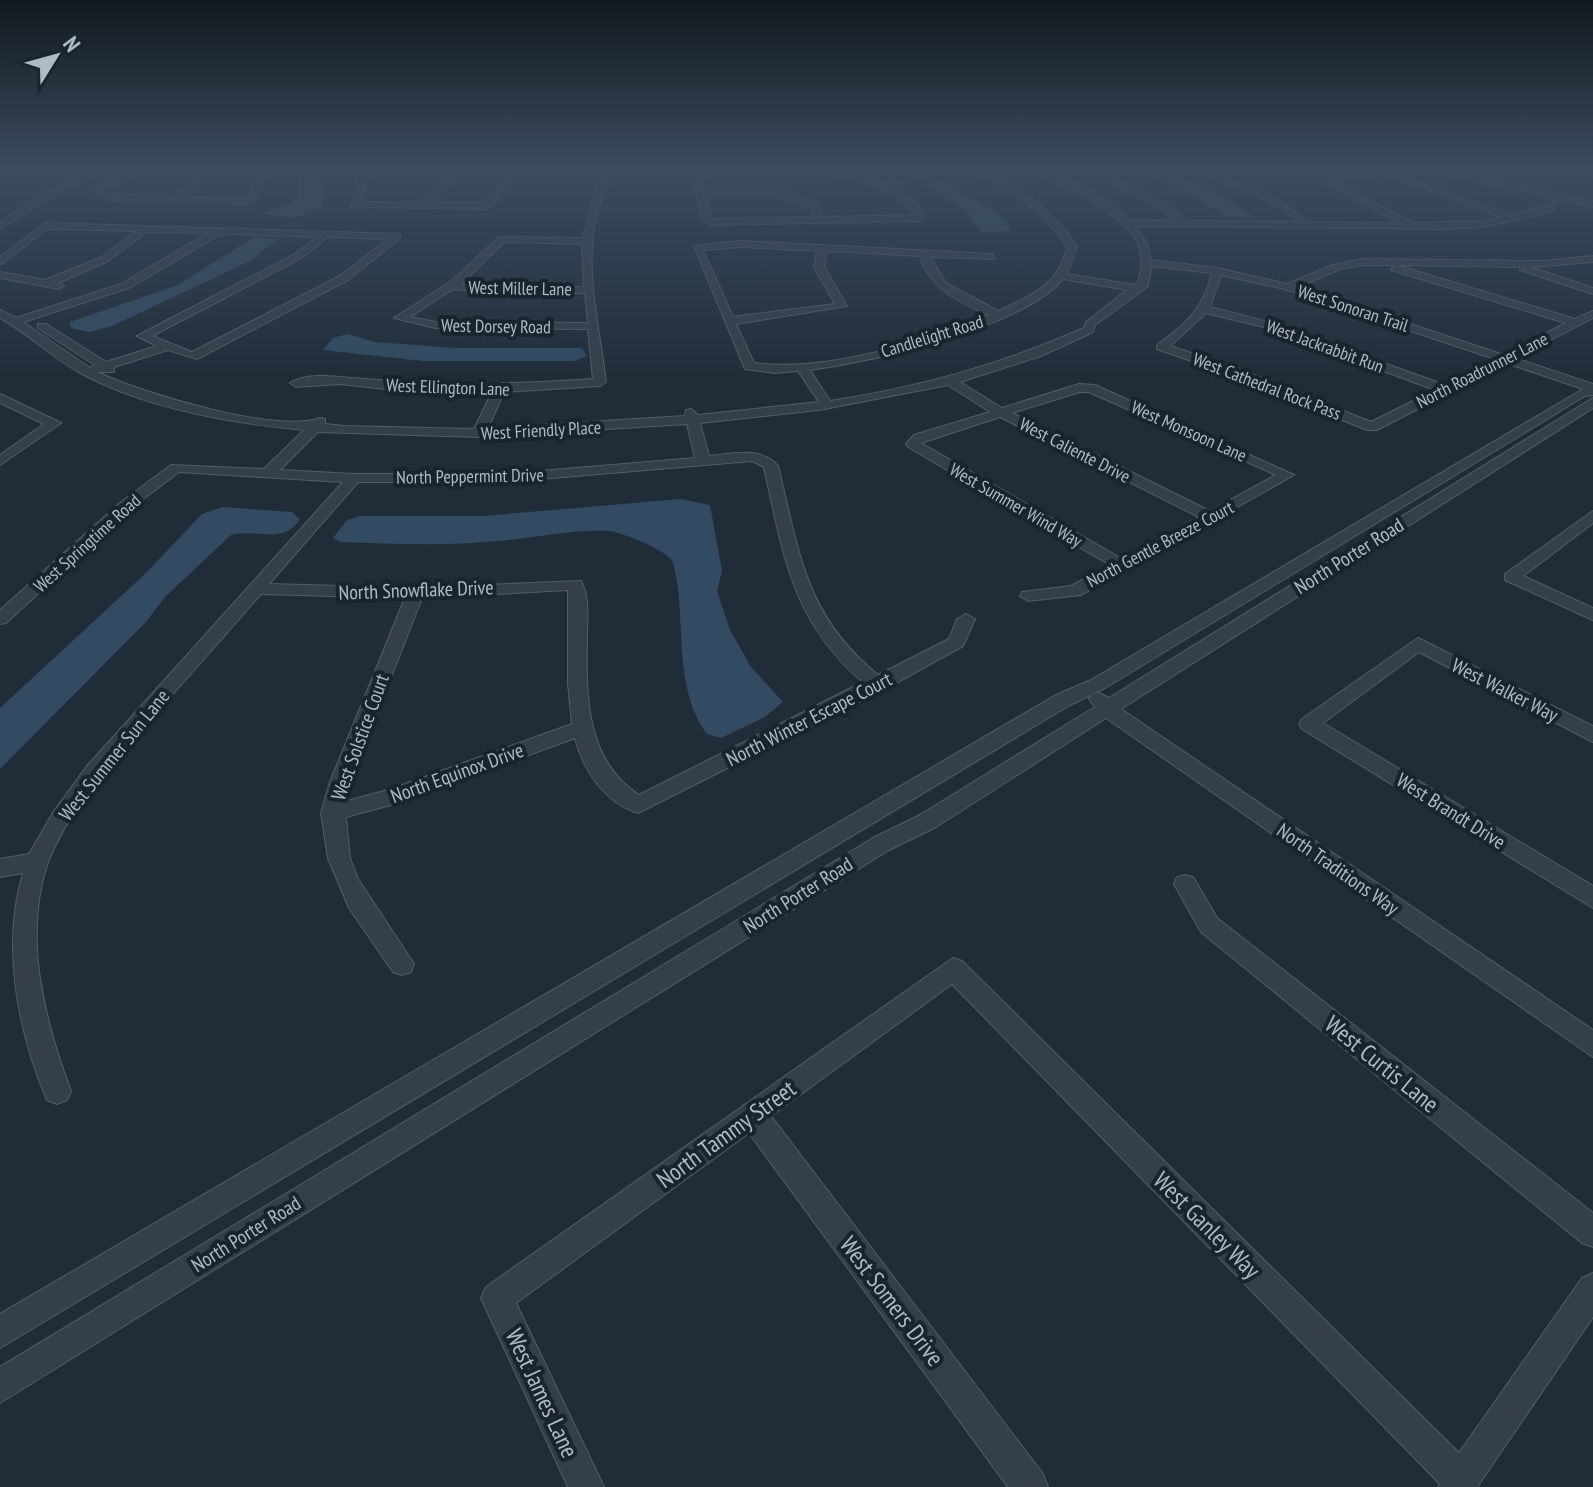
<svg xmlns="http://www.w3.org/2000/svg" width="1593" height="1487" font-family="'PT Sans Narrow',sans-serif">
	<rect width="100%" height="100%" fill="#202d39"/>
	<g fill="#324b62">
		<path d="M294,168H319V178L327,184L321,208L295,218L261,214L290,204L297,197L298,173Z"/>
		<path d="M1135,168C1168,168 1229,196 1255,218L1227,217L1200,200Z"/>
		<path d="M941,179L999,215L1012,231L981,232L966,211L927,184Z"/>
		<path d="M254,237L278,239L250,261L112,326L89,332L71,328L70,322L178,285Z"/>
		<path d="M347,334L375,342L455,348H582L587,356L574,361H423L323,350L333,338Z"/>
		<path d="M681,499L710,505L722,571L717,591L730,630L751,667L783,702L765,717L721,738L707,734C671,685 688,618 673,563C670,551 621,532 609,531C573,529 535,538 499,541C446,546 393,544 340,542L333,538L347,520L360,516H483Z"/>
		<path d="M222,507L292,512L300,519C284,546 256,528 231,535L165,597L146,622L0,769V708L145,574L202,514Z"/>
	</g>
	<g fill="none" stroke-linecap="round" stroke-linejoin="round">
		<defs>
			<g id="minor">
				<path d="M98,168H109L65,188L0,229V222L59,184Z"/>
				<path d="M141,168H152L105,188L104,193L174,197L190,184L191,178L178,168H187L199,177L197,187L184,197L248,198L258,172L255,168H263L266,172L255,201L251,204L116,201L95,194L98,185Z"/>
				<path d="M354,168H362L363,172L409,168L364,177L366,188L359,202L422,203L447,177L445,168H453L455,177L432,203H486L516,168H524L488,209L351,207L358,188Z"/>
				<path d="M611,168H619C572,226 598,314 606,382L600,386L504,392L488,428L685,416L686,410L691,409L698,415L819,402L798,371L775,373L745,369L694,246L741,241L992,254L995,259L930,257L946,283L998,311C1030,297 1060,284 1067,247C1048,215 1001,178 963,171C946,169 907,182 889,186L916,203L925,218L921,221L710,225L702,220L694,179L715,168H726L702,180L705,191L780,190L817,204L823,217L915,215C897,184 851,178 819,173C806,172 792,173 781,168C821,168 842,176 878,182C901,185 929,170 951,168C996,163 1055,211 1077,247L1067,274L1135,285L1138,283L1142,263L1138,243L1127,227L1089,198L1027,168C1062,168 1104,198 1130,220L1177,221L1144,199L1083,168H1093L1150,195L1189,221L1299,222L1264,198L1189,168H1200L1270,195L1309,222L1399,223L1317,178L1384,170L1511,215L1557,202L1551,212L1484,227L1449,229L1135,226L1147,243L1151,260L1217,268L1287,284L1333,265L1361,259L1544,261L1593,256V262L1530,267L1593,288V294L1520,270V267L1396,265L1575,319L1593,311V318L1515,358L1593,384V395L1585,396L1105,688L1070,705L0,1348V1314L1056,695L1091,680L1583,389L1506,363L1377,430H1367L1229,374L1157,349V345C1184,326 1205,307 1212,273L1152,266L1147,287L1095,325L1093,332L1041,356L960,382L1002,408L1079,384L1095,385L1294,475L1081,595L1028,601L1020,596L1022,592L1071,586L1110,565L908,447L906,444L914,435L990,412L948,385L819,410L700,423L709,456C732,454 761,446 778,466C799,552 805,616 878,675L949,639L957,619L966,614L975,619L963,646L885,689L638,813C605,803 583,770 575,738L402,802L346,817L350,858L358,879L414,964L411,972L402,975L393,972L349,908L328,858L321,813L330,782L405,598L261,594C223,637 186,679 148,722C113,763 69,808 49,860C22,933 44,1020 71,1091L67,1100L57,1104L47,1100C18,1032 1,946 23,873L0,877V859L29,854L54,811L87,766L343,482L179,472L130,509L6,623L0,624V610L120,503L171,465L264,469L304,430C230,423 148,409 82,374C53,358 29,334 0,318V310L16,318L121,284L208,233L147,232L108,261L58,283L64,286L59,289L0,278V272L45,280L102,257L136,231L47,229L0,265V257L45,223L400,234V238L348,280L197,359L168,350L114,367V372H97C141,393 278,434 320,418L325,419V424L344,426L474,429L492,392H414L340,384L296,387L290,383C305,373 333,376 351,378C433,385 511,385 593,379L588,329L436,328L394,318L453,280L499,237L583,238L597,184ZM1383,174L1501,217L1484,221L1413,223L1330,180ZM706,196H779L810,208L814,217L712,219ZM221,234L317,237L295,254L137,336L157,346L106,362L46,324H38V328L95,365L90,368L23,322L129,288ZM328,237L388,239L340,276L192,352L152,336L301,258ZM504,242L582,244L584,287L518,288L461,284ZM741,247L817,251L814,267L835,304L733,317L703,250ZM827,251L920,256C930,289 959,302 989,315C917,343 830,372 754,363L736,324L847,306L824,267ZM1361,265H1394L1391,270L1566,323L1504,355L1298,287L1340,269ZM1221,275L1285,289L1495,359L1445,385L1272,323L1210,307ZM1063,279L1127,290L1086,322L1084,328C1000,365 920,387 830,401L810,370C874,361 1021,328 1063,279ZM453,289L518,294L585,293L588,323L436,322L410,317ZM1206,313L1264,327L1435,390L1371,422L1237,368L1170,346ZM1080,392H1089L1276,475L1210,511L1012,413ZM1000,417L1199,517L1122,559L921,443ZM687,424L695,458L504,474H354L280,470L318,432L479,437ZM752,461L764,467C783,553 792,623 863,682L639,795C585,760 586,695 587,637C587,618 590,598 581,581L415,588L269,584L358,482H504ZM568,590V684L572,724L391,789L347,801L350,782L422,598Z"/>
				<path d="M1419,168H1434L1593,201V207Z"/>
				<path d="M0,394L61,423L0,465V455L44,424L0,403Z"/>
				<path d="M1593,398V408L1121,709L1593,1030V1057L1106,718L936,827L889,850L0,1403V1367L873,838L920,815L1095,707L1089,699L1092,694L1099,693L1109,698Z"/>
				<path d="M1593,511V523L1523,576L1593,608V620L1505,580V574Z"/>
				<path d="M1418,638L1593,726V742L1419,652L1323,723L1593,886V908L1302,729L1299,724L1302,719Z"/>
				<path d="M1185,875L1193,877L1217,918L1593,1213V1247L1582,1243L1201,932L1174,884L1177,877Z"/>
				<path d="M953,958L962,961L1459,1453L1582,1278L1593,1273V1317L1477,1487H1438L1440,1484L952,984L771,1116L1043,1474L1048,1487H1008L749,1133L516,1303L604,1487H568L481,1298L486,1287Z"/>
			</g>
		</defs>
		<use href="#minor" stroke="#515d67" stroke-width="2"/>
		<use href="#minor" fill="#343f4a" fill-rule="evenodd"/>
	</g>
	<linearGradient id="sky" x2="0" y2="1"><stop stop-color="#12191f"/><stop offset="0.45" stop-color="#3c4c5f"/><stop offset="1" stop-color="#3c4c5f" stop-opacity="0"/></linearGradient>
	<rect width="1593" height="376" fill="url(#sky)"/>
	<g text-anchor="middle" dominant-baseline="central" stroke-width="8" stroke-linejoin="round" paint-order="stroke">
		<g font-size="18" fill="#aebac6" stroke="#19242e">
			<text transform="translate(520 288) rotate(1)">West Miller Lane</text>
			<text transform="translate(1353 308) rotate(18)">West Sonoran Trail</text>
			<text transform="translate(496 326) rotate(1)">West Dorsey Road</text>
			<text transform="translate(932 336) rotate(-17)">Candlelight Road</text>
			<text transform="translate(1325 346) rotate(20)">West Jackrabbit Run</text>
			<text transform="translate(1482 370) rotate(-27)">North Roadrunner Lane</text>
			<text transform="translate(1267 386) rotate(21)">West Cathedral Rock Pass</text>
			<text transform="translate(448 387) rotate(2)">West Ellington Lane</text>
			<text transform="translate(541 430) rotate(-3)">West Friendly Place</text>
			<text transform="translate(1189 431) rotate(24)">West Monsoon Lane</text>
			<text transform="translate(1075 450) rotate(27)">West Caliente Drive</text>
			<text transform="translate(470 476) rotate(-1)">North Peppermint Drive</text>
			<text transform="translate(1016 505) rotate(30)">West Summer Wind Way</text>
			<text transform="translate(87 543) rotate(-42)">West Springtime Road</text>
			<text transform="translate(1160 544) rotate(-28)">North Gentle Breeze Court</text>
		</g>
		<g font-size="20" fill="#aebac6" stroke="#19242e">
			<text transform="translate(1349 556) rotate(-32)">North Porter Road</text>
			<text transform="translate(416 590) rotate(-2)">North Snowflake Drive</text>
			<text transform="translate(1505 690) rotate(27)">West Walker Way</text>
			<text transform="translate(809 719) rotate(-27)">North Winter Escape Court</text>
			<text transform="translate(360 737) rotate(-70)">West Solstice Court</text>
			<text transform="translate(114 755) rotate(-51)">West Summer Sun Lane</text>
			<text transform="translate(457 773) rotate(-20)">North Equinox Drive</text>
			<text transform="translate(1451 811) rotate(32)">West Brandt Drive</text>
			<text transform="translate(1338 869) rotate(35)">North Traditions Way</text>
			<text transform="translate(798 895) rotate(-32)">North Porter Road</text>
			<text transform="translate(246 1234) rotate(-32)">North Porter Road</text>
		</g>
		<g font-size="24" fill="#aebac6" stroke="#19242e">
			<text transform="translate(1382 1064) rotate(39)">West Curtis Lane</text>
			<text transform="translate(726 1134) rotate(-36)">North Tammy Street</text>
			<text transform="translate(1207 1225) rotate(45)">West Ganley Way</text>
			<text transform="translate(892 1301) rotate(53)">West Somers Drive</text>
			<text transform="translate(542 1393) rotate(65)">West James Lane</text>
		</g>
	</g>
	<g transform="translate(56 56) rotate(53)" stroke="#19242e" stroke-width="6" paint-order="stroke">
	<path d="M0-6L14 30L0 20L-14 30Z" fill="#aebac6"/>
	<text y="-12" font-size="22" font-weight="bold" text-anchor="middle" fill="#aebac6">N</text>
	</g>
</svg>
